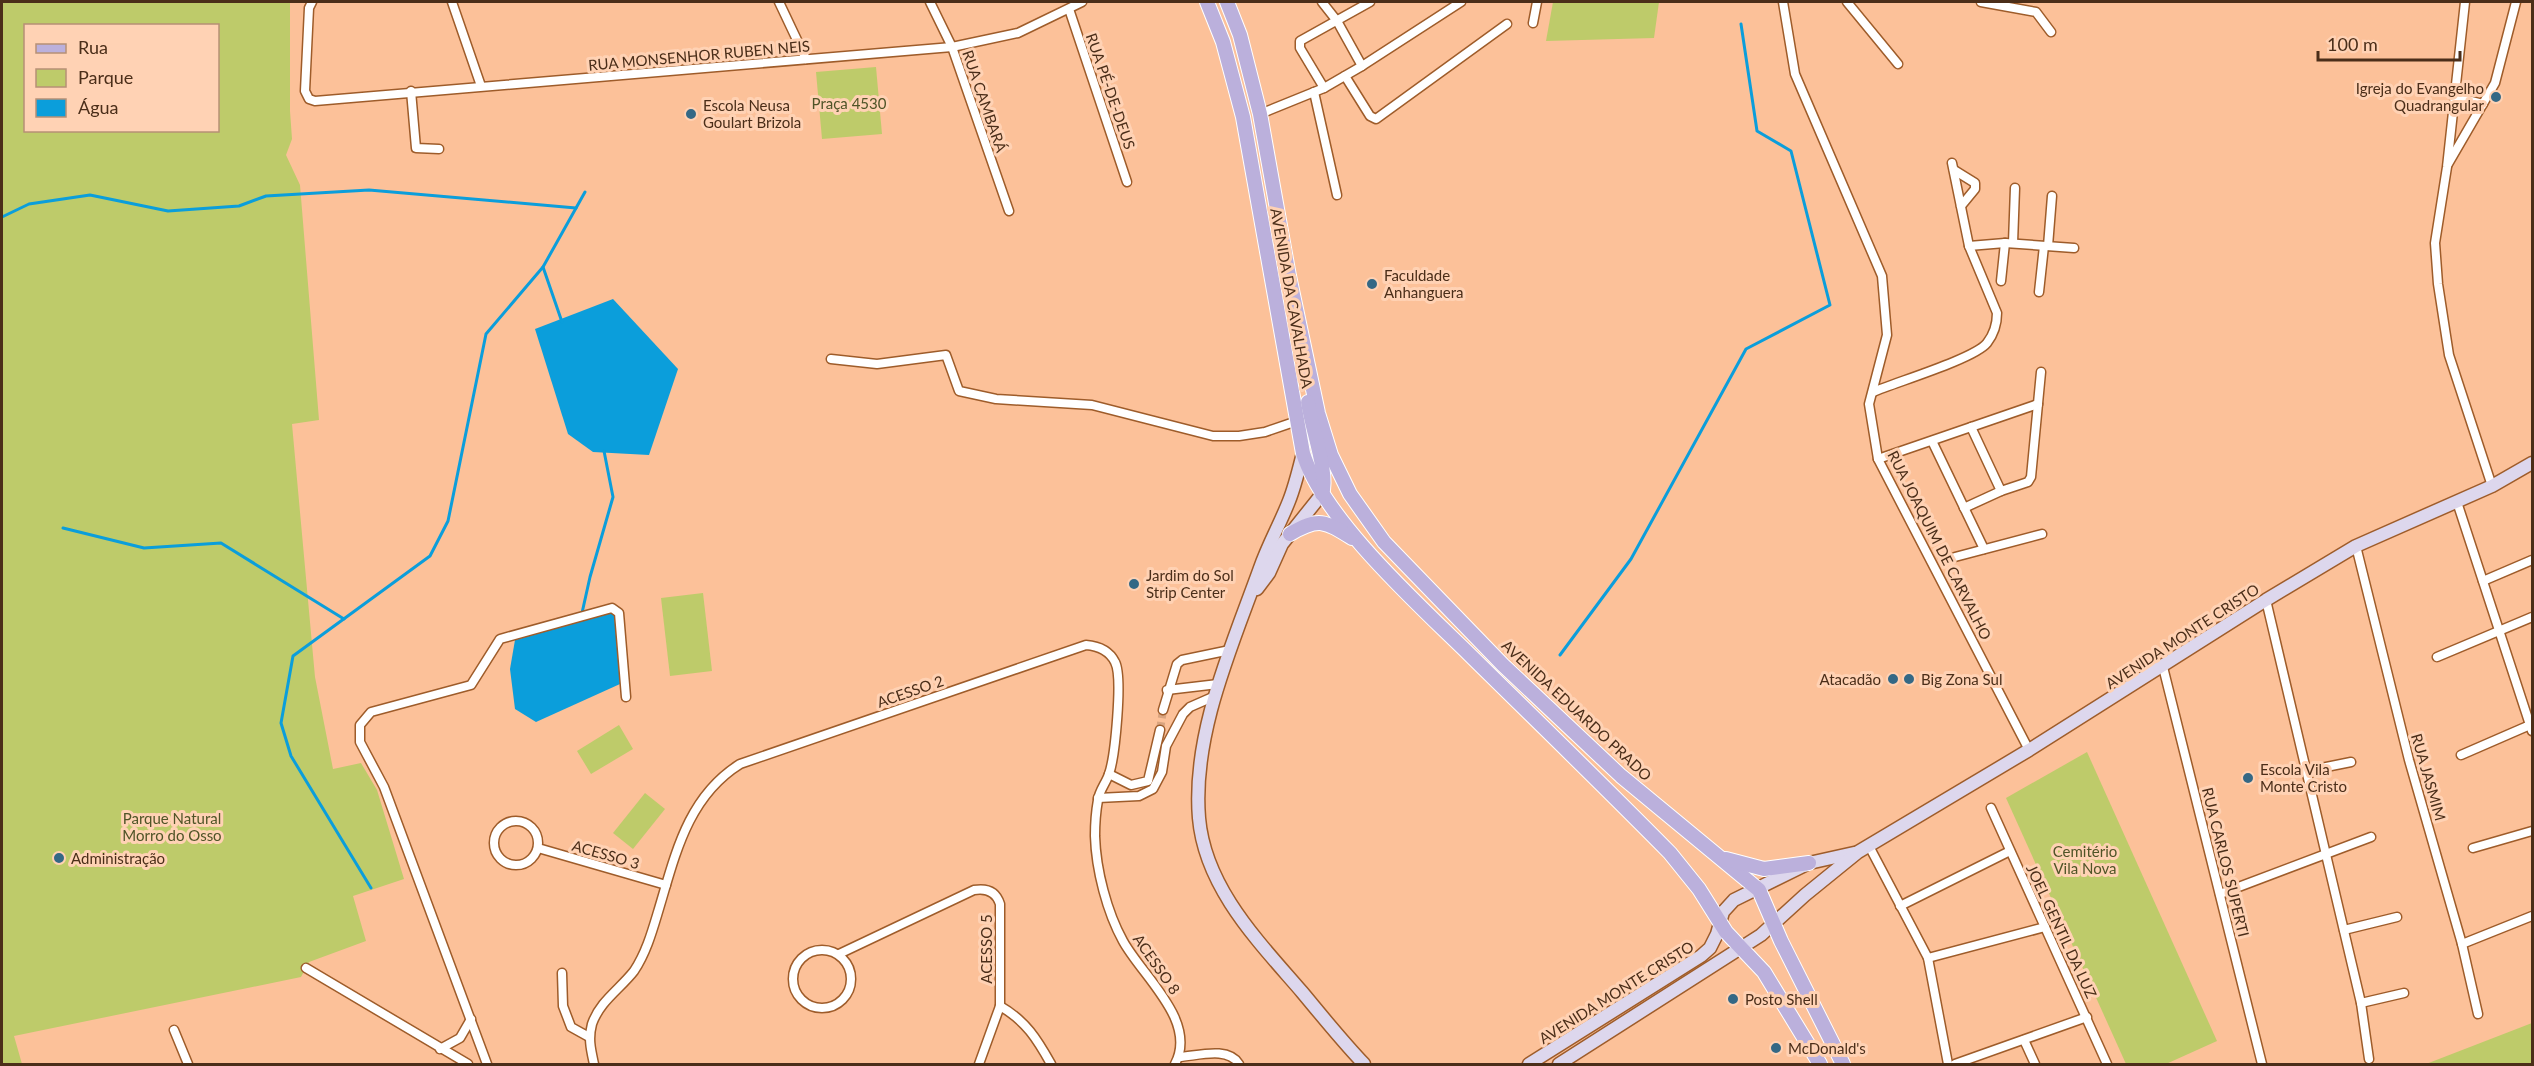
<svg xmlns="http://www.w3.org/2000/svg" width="2534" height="1066" font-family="Lato,sans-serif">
	<rect width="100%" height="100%" fill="#fcc199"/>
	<g fill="#becb6a" fill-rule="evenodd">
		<path d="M2,2H290V111L292,139L286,155L300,185L319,420L292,424L315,677L333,769L361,763L377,790L404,879L353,896L366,941L309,962L301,977L14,1036L22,1064H2ZM26,26H218V130H26Z"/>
		<path d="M1553,2H1659L1654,38L1546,41Z"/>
		<path d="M876,67L882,134L822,139L816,72Z"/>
		<path d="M703,593L712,671L670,676L661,598Z"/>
		<path d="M619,725L633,749L591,774L577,751Z"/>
		<path d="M2087,752L2217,1041L2166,1064H2126L2006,798Z"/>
		<path d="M645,793L665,809L633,849L613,833Z"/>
		<path d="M2532,1023V1064H2426Z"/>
	</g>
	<g fill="#0b9edb">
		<path d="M613,299L678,369L649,455L593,452L568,434L535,329Z"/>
		<path d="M614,612L620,684L536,722L515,709L510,669L515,640Z"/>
	</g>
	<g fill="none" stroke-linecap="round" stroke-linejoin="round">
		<g stroke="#0b9edb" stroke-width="3">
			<path d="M2,217L29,204L90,195L168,211L239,206L266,196L369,190L576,208"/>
			<path d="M543,267L562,322"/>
			<path d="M63,528L144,548L221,543L344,619"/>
			<path d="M582,613L590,577L613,497L604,451"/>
			<path d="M1560,655L1631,559L1746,349L1830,305L1791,151L1757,131L1741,24"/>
			<path d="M371,888L291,756L281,723L293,656L430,556L448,521L486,334L543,267L585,192"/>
		</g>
		<path stroke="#d9a47f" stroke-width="8" stroke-dasharray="8 4" stroke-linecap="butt" d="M1160,730L1163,710"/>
		<defs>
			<g id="minor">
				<path d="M312,2L309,8L305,91L309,99L315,101L952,47L1018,33L1082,2"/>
				<path d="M452,2L481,86"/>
				<path d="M779,2L806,59"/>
				<path d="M930,2L952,47L1009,211"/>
				<path d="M1322,2L1337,21L1362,66"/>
				<path d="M1783,2L1795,74L1882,276L1887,335L1869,404L1878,459L2029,750"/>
				<path d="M1847,2L1898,64"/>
				<path d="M1981,2L2036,12L2051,32"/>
				<path d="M2465,2L2447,167L2435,243L2438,284L2449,355L2492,486"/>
				<path d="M1069,9L1127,182"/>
				<path d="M1533,23L1537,2"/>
				<path d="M1345,76L1370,116L1376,119L1507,24"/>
				<path d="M1324,88L1300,48V41L1370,2"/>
				<path d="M411,91L416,148L439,149"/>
				<path d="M1314,92L1337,195"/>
				<path d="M2455,97L2483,104"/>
				<path d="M1260,114L1324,88L1362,66L1461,2"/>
				<path d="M2448,164L2495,83L2516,2"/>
				<path d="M1954,170L1975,183V189L1961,206"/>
				<path d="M2013,243L2015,188"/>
				<path d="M1969,246L2005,243L2074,248"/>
				<path d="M2048,246L2052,196"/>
				<path d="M2001,281L2005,243"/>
				<path d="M2039,292L2044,246"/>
				<path d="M831,359L877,364L946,355L959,391L996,399L1092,405L1213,436H1239L1265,432L1297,421"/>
				<path d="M1873,392C1896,382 1974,359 1987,343C1994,334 1997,323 1997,313L1969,246L1952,163"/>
				<path d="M1932,441L1984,549"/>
				<path d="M1878,459L2038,404"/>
				<path d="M2001,491L2028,482L2031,477L2041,372"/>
				<path d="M2457,502L2532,731"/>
				<path d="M1964,508L2001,491L1971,427"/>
				<path d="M2356,546L2409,760L2462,944L2478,1014"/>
				<path d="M1955,557L2042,534"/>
				<path d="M2483,581L2532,560"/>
				<path d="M2266,600L2361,1003L2369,1059"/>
				<path d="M2437,657L2532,617"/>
				<path d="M2163,667L2262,1064"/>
				<path d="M1167,690L1218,684"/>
				<path d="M1163,710L1177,664L1182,660L1230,650"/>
				<path d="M2461,755L2530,725"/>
				<path d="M2306,771L2351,762"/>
				<path d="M1109,774L1131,785L1148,781L1160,730"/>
				<path d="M1098,798L1139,796L1153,789L1162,772L1166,746L1183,714L1190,707L1215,696"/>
				<path d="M1991,808L2107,1064"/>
				<circle cx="516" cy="843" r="22"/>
				<path d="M1869,846L1928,958L1948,1064"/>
				<path d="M538,848L666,885"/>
				<path d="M2473,848L2532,831"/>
				<path d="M2220,894L2371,837"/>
				<path d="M1900,906L2010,851"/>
				<path d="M2344,930L2397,917"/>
				<path d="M2462,944L2532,916"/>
				<circle cx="822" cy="979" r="29"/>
				<path d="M839,954L974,890C986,888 996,891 1000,904V1006L979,1064"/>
				<path d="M1928,958L2045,927"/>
				<path d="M306,968L468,1064"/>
				<path d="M562,973L563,1006L571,1027L589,1037"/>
				<path d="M2361,1003L2404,993"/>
				<path d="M1000,1006C1026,1021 1037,1039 1051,1064"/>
				<path d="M174,1030L188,1064"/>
				<path d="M2024,1040L2035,1064"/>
				<path d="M440,1049L460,1038L471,1019"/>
				<path d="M1179,1057C1197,1056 1228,1046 1239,1064"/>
				<path d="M487,1064L384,787L360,742V725L371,712L471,685L500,639L612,608L619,613L626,697"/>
				<path d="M594,1064C591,1050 588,1039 592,1024C600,1001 620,989 634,971C646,953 652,932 658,912C675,856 687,797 740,764L1086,645C1098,646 1109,650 1115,662C1123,677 1115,757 1109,774C1106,783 1099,791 1098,800C1096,811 1095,825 1095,836C1096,870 1107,912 1123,941C1142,976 1198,1021 1175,1064"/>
				<path d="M1955,1064L2087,1017"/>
			</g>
			<g id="secondary">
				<path d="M1303,453C1299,469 1295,486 1289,501C1280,524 1268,545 1260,568C1232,646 1192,734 1199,818C1205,888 1259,942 1302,992C1322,1016 1342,1041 1364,1064"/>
				<path d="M1257,589L1269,573L1282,544L1322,494"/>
				<path d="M1529,1064L1701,956L1710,948L1717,934L1723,912L1734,900L1809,863L1854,853"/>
				<path d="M1559,1064L1761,935L1805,895L1858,852L2029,750L2266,600L2356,546L2492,486L2532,463"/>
			</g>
			<g id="primary">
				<path d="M1207,2L1223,42L1243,117L1303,453C1323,519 1419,605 1469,654C1536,720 1604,786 1670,853L1699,889L1726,932L1764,972L1820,1064"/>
				<path d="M1227,2L1240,35L1260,114L1289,276L1318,413L1331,455L1350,494L1384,542L1503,665L1621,776L1759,890L1781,941L1843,1064"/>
				<path d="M1308,402C1311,427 1329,473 1322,494"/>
				<path d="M1290,534C1319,517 1325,521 1352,538"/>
				<path d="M1726,859L1764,869L1809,863"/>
			</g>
		</defs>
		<use href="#minor" stroke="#9e5c2a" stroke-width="11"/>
		<use href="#secondary" stroke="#9e5c2a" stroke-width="15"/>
		<use href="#primary" stroke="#fff" stroke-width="16"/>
		<use href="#minor" stroke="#fff" stroke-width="8"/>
		<use href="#secondary" stroke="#ddd7ed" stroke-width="12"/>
		<use href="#primary" stroke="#bbb0dc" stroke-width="14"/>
	</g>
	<g fill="#346885" stroke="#ffd2b4" stroke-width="2">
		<circle cx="2496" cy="97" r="6"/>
		<circle cx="691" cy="114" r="6"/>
		<circle cx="1372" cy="284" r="6"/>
		<circle cx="1134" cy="584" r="6"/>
		<circle cx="1893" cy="679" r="6"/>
		<circle cx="1909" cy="679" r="6"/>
		<circle cx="2248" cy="778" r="6"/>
		<circle cx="59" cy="858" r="6"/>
		<circle cx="1733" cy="999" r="6"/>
		<circle cx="1776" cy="1048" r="6"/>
	</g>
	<g text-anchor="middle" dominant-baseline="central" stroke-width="6" stroke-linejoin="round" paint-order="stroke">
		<g font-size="15" fill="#4b2e19" stroke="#ffd2b4">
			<text transform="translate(699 55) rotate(-5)">RUA MONSENHOR RUBEN NEIS</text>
			<text transform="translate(1111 91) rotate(71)">RUA PÉ-DE-DEUS</text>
			<text transform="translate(985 101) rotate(71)">RUA CAMBARÁ</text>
			<text transform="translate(1292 298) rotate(80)">AVENIDA DA CAVALHADA</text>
			<text transform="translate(1940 545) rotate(63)">RUA JOAQUIM DE CARVALHO</text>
			<text transform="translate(2182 636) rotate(-33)">AVENIDA MONTE CRISTO</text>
			<text transform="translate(910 691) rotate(-19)">ACESSO 2</text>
			<text transform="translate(1577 710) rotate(43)">AVENIDA EDUARDO PRADO</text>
			<text transform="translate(2429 777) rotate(74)">RUA JASMIM</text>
			<text transform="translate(606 854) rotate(16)">ACESSO 3</text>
			<text transform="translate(2226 862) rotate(76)">RUA CARLOS SUPERTI</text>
			<text transform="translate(2062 931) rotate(65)">JOEL GENTIL DA LUZ</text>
			<text transform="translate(986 949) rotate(-90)">ACESSO 5</text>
			<text transform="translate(1157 964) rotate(55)">ACESSO 8</text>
			<text transform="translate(1616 992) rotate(-32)">AVENIDA MONTE CRISTO</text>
		</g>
		<g font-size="15" fill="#4b2e19" stroke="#ffd2b4" text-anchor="start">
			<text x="2484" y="88" text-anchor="end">Igreja do Evangelho<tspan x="2484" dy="17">Quadrangular</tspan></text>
			<text x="703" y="105">Escola Neusa<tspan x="703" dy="17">Goulart Brizola</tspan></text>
			<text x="1384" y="275">Faculdade<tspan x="1384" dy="17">Anhanguera</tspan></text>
			<text x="1146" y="575">Jardim do Sol<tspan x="1146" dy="17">Strip Center</tspan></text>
			<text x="1881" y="679" text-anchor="end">Atacadão</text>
			<text x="1921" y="679">Big Zona Sul</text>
			<text x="2260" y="769">Escola Vila<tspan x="2260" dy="17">Monte Cristo</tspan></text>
			<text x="71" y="858">Administração</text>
			<text x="1745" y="999">Posto Shell</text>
			<text x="1788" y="1048">McDonald's</text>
		</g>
		<g font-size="15" fill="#4f5427" stroke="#ffd2b4">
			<text x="849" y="103">Praça 4530</text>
			<text x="172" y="818">Parque Natural<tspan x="172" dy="17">Morro do Osso</tspan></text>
			<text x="2085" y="851">Cemitério<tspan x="2085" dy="17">Vila Nova</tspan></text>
		</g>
	</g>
	<rect width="2534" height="1066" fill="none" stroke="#4b2e19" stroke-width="6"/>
	<rect x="24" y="24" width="195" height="108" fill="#ffd2b4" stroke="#b79076" stroke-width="1.5"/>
	<rect x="36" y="44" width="30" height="9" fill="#bbb0dc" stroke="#b79076" stroke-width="1.5"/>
	<text x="78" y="54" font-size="18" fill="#4b2e19">Rua</text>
	<rect x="36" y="69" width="30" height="18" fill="#becb6a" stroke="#b79076" stroke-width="1.5"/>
	<text x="78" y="84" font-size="18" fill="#4b2e19">Parque</text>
	<rect x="36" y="99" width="30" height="18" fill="#0b9edb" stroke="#b79076" stroke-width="1.5"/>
	<text x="78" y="114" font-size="18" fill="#4b2e19">Água</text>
	<path d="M2318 51v9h142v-9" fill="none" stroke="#4b2e19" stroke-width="3"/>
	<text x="2327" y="51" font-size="18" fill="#4b2e19" stroke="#ffd2b4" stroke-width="4.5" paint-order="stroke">100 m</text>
</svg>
